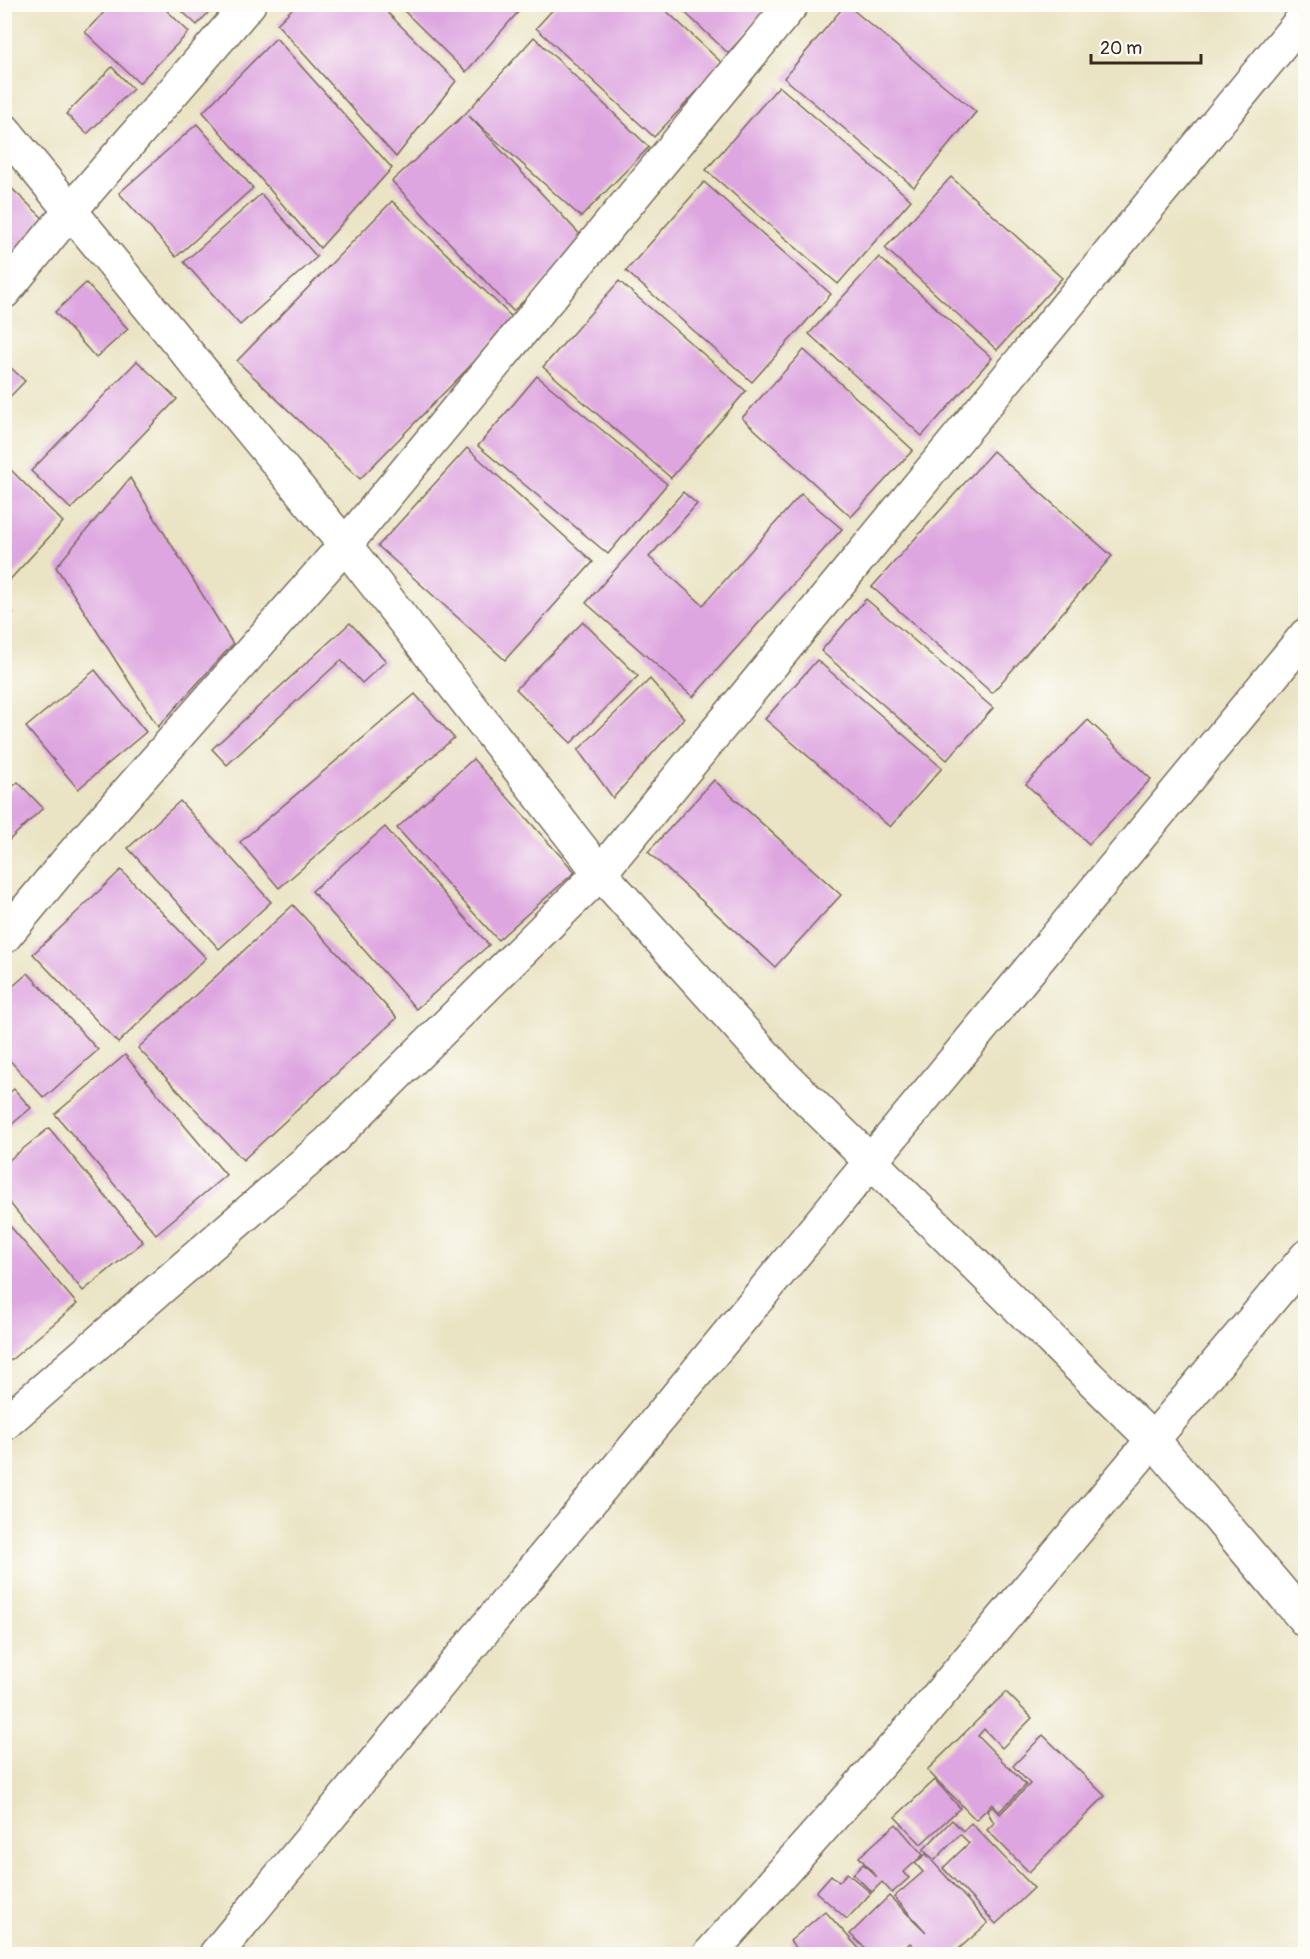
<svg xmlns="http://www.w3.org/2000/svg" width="1310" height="1959" font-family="Pangolin,sans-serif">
	<rect width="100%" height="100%" fill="#fdfcf7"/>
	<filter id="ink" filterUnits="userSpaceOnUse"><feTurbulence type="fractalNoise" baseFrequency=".0167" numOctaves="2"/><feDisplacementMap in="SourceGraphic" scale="12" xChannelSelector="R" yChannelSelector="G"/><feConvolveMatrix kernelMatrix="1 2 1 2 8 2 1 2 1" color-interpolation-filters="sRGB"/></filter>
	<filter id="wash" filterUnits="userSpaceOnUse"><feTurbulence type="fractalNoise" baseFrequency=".008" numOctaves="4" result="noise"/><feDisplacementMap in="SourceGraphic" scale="24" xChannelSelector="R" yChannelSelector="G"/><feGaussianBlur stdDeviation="1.35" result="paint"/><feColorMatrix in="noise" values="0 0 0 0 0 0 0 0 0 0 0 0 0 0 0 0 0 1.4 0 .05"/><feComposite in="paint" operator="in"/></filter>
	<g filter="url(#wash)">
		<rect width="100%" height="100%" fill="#eae4c4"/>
		<g id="blocks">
			<g fill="#dea6e0">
				<path d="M112,4H160L189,32L139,83L85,32Z"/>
				<path d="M174,4H216L197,25Z"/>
				<path d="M297,4H379L456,81L396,157L277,24Z"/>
				<path d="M397,4H525L466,72Z"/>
				<path d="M558,4H659L723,64L654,137L536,28Z"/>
				<path d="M676,4H773L728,53Z"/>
				<path d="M846,4L976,112L914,187L784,78Z"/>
				<path d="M534,37L649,147L581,217L469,116L587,242L513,311L392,181L466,113Z"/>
				<path d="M276,38L392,168L320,248L203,112Z"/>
				<path d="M112,67L133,89L87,134L66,114Z"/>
				<path d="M779,86L911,200L838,284L706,170Z"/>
				<path d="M197,124L253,188L176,257L119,193Z"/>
				<path d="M951,177L1062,278L997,350L885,248Z"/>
				<path d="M4,181L48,223L4,267Z"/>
				<path d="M704,182L831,294L752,382L626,271Z"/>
				<path d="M261,194L317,257L240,325L184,262Z"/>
				<path d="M392,201L515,320L360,479L237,361Z"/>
				<path d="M879,257L992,358L922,436L809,334Z"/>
				<path d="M619,281L746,391L671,478L543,367Z"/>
				<path d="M86,283L128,329L96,358L55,312Z"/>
				<path d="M804,350L913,450L851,517L742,418Z"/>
				<path d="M137,361L177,399L71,509L31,471Z"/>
				<path d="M9,366L25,381L4,403V371Z"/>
				<path d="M537,376L667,484L608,554L478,446Z"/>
				<path d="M467,448L593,562L505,660L378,546Z"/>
				<path d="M993,451L1112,556L992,693L872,587Z"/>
				<path d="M4,463L63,522L4,586Z"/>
				<path d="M130,478L233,644L158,727L56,567Z"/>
				<path d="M683,492L697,504L649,557L703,605L801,494L842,529L693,697L586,603Z"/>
				<path d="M866,599L993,708L947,760L821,651Z"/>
				<path d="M4,605L13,613L4,622Z"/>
				<path d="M583,622L638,676L571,743L516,689Z"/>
				<path d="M350,623L386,661L362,683L341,660L227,765L212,749Z"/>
				<path d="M817,660L942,768L890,827L765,719Z"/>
				<path d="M95,670L146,732L78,789L26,727Z"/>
				<path d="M650,679L684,718L613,798L578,750Z"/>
				<path d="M415,694L454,738L279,888L240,842Z"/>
				<path d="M1088,720L1151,779L1089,844L1026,784Z"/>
				<path d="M473,759L575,872L498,940L397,828Z"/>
				<path d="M714,780L841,895L775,967L648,852Z"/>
				<path d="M18,782L43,808L4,845V795Z"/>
				<path d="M180,801L271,902L219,949L128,848Z"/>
				<path d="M385,827L489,945L416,1009L312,891Z"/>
				<path d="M121,870L206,958L118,1043L33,954Z"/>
				<path d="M5,892L17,906L5,918Z"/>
				<path d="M293,905L397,1018L243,1160L138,1048Z"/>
				<path d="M28,973L98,1050L44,1098L4,1054V994Z"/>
				<path d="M125,1055L226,1175L156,1234L55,1114Z"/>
				<path d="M14,1089L31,1108L4,1131V1097Z"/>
				<path d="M49,1128L143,1242L83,1291L4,1196V1164Z"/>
				<path d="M4,1219L77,1304L4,1366Z"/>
				<path d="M1006,1692L1032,1718L1002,1748L984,1729L978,1736L1026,1785L999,1812L992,1804L976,1820L927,1770Z"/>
				<path d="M1043,1735L1105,1796L1029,1872L987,1830L994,1823L987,1811L992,1807L1000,1814L1030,1784L1013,1766Z"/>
				<path d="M935,1780L960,1808L921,1844L895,1817Z"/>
				<path d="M952,1820L963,1831L971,1823L1034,1888L996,1924L943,1868L969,1843L960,1834L935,1860L923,1850Z"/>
				<path d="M896,1824L923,1855L904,1872L909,1878L892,1893L882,1882L872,1892L853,1874L863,1864L877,1877L859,1857Z"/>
				<path d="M926,1854L988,1923L953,1954H922L910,1943L899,1954H871L850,1934L889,1896L926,1932L894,1897L923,1872L915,1863Z"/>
				<path d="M847,1873L871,1893L847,1919L816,1892L831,1875L839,1882Z"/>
				<path d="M825,1911L864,1954H802L790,1941Z"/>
			</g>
		</g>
	</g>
	<g filter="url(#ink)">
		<use href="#blocks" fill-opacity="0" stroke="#786b58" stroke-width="1.5"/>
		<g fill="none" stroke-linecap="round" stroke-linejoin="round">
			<defs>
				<g id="minor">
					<path d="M4,130L345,545L600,873L781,1073L1154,1441L1306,1621"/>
					<path d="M4,292L71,210L249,4"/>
					<path d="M4,937L69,859L345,545L792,4"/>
					<path d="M4,1424L329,1142L600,873L1306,15"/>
					<path d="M216,1954L1306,635"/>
					<path d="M710,1954L913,1726L1306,1257"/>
				</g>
			</defs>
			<use href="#minor" stroke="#786b58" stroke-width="36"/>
			<use href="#minor" stroke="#fff" stroke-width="33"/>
		</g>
	</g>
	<rect width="1310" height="1959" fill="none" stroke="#fdfcf7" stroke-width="24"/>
	<path d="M1091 54v9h110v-9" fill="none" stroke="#3b2a1e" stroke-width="3"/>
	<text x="1100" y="54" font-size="18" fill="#3b2a1e" stroke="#fdfcf7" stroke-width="4.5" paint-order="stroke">20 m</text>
</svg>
